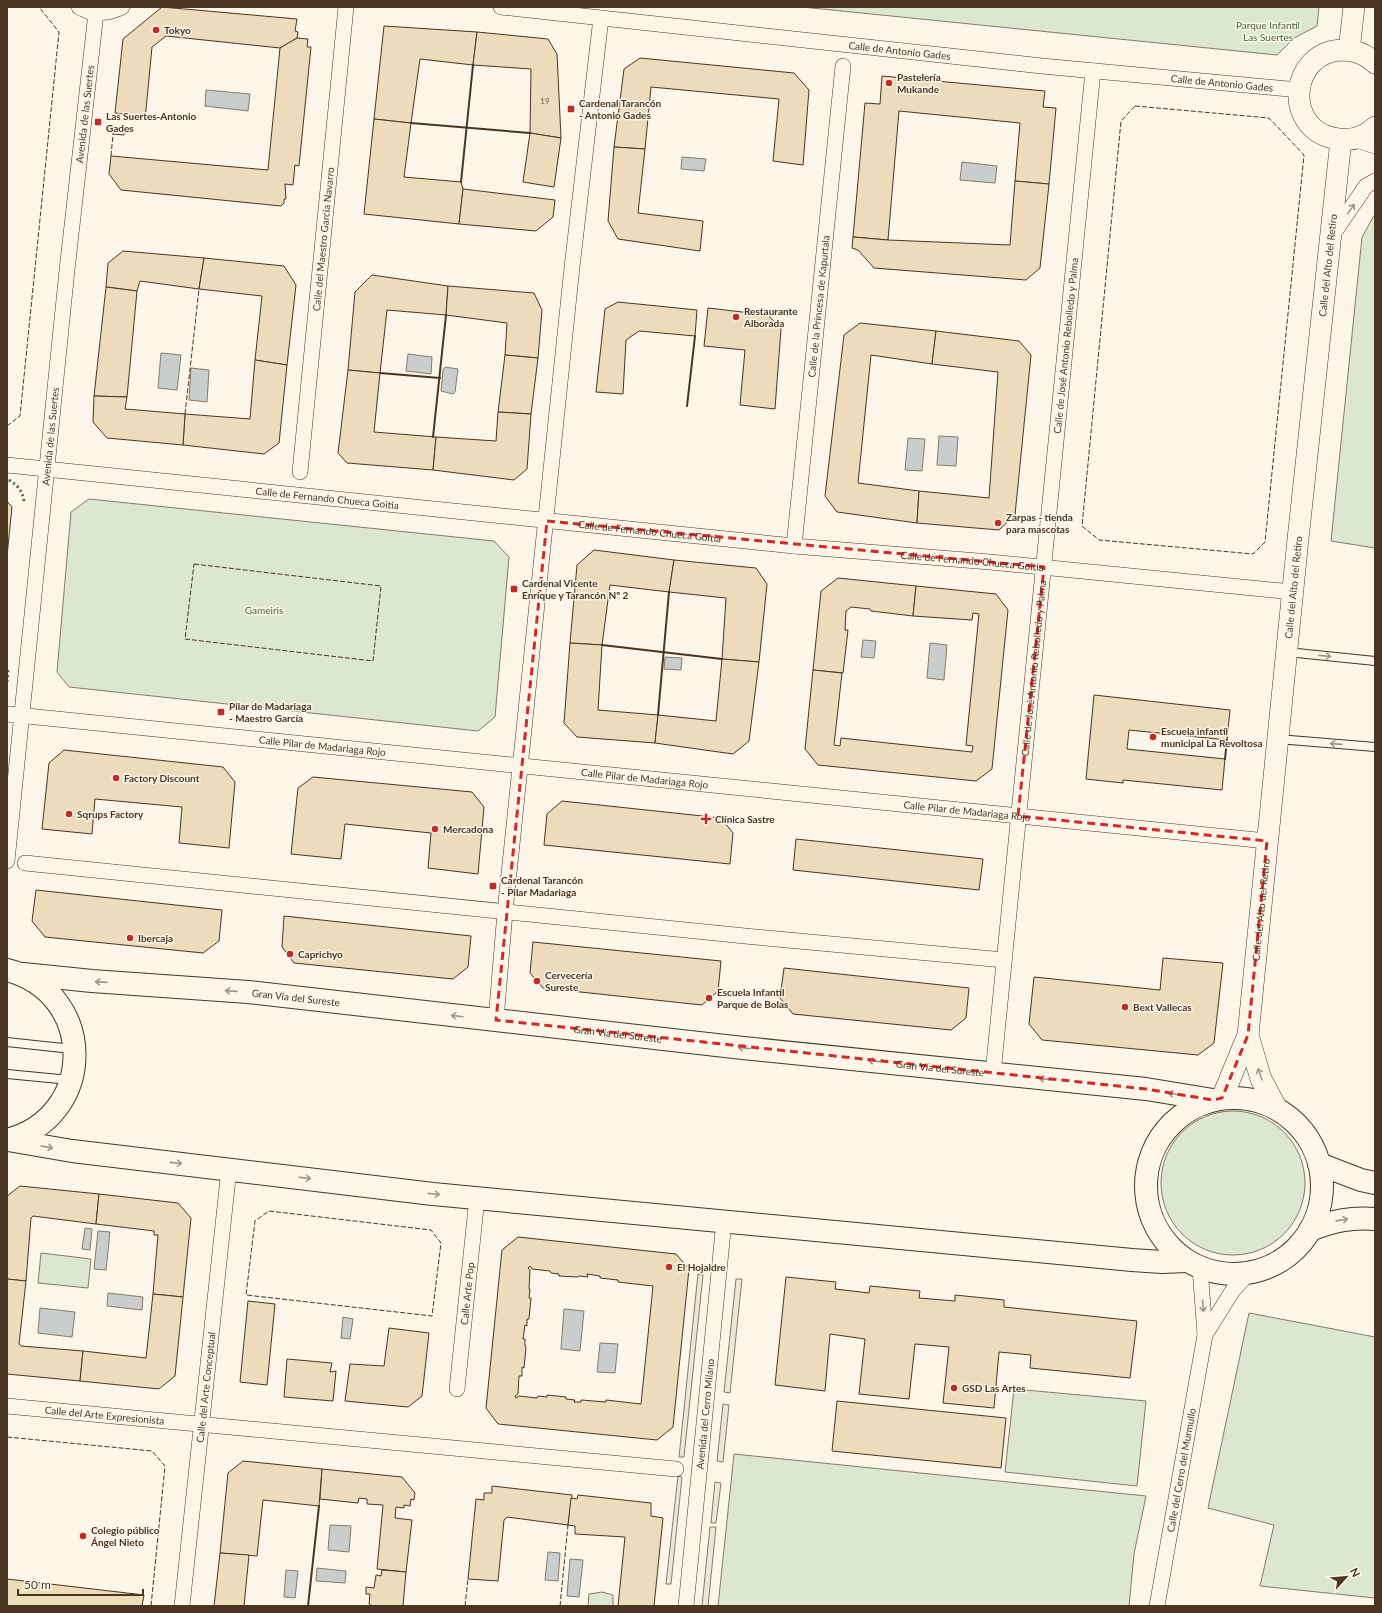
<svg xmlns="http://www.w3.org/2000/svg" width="1382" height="1613" font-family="Lato,sans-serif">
	<rect width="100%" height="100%" fill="#fbf6e9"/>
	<g fill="#dce7d0" stroke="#887966">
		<path d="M802,7H1319L1317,26L1294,38L1277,55Z"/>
		<path d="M1375,214V548L1331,541L1362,237Z"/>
		<path d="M89,499L494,541L509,557L495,717L478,731L69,687L57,672L71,512Z"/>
		<circle cx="1233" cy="1183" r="72"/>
		<path d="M41,1253L91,1259L88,1288L38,1283Z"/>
		<path d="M1249,1313L1375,1337V1598L1260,1586L1274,1525L1208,1508Z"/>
		<path d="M1014,1389L1146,1401L1137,1486L1005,1472Z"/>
		<path d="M734,1454L1146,1496L1134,1554L1129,1606H718Z"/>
		<path d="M602,1592L613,1595V1606H588L589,1594Z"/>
	</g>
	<g fill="#ede7d9" stroke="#887966">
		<path d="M698,1274L703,1275L684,1457H679Z"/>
		<path d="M736,1279H742L730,1393L724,1392Z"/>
		<path d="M723,1404L729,1405L723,1462L717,1461Z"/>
		<path d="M678,1476L682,1477L671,1584H666Z"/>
		<path d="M715,1482L721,1483L716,1523H711Z"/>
		<path d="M710,1527H716L708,1606H702Z"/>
	</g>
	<g fill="#c9cecd" stroke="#887966">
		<path d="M206,90L250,94L248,111L205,106Z"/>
		<path d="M682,157L706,159L704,171L681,169Z"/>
		<path d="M962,162L997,166L995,183L960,180Z"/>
		<path d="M161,353L181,355L177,390L158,388Z"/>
		<path d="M408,354L432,357L431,374L406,371Z"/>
		<path d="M445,367L458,369L455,392L453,394L441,391L443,370Z"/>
		<path d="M191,368L209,370L207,402L189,400Z"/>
		<path d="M939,436L958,437L956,466L937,465Z"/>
		<path d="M908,438L925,439L922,471L905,470Z"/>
		<path d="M863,640L876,641L874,658L861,657Z"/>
		<path d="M930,643L947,645L944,680L927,678Z"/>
		<path d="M665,657L682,658L681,670L664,669Z"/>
		<path d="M85,1228L92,1229L90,1250L82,1249Z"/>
		<path d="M98,1231L110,1232L106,1270L94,1269Z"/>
		<path d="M108,1293L143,1297L142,1310L107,1306Z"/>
		<path d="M40,1308L75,1312L72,1337L38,1333Z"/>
		<path d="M564,1309L584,1311L580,1351L561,1349Z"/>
		<path d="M343,1317L353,1319L350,1339L341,1338Z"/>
		<path d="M600,1343L618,1344L615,1373L597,1372Z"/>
		<path d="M330,1525L351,1526L349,1552L328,1550Z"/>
		<path d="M548,1552L560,1553L558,1581L545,1580Z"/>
		<path d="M570,1559L583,1560L579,1597L567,1596Z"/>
		<path d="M317,1568L346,1571L345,1583L316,1581Z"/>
		<path d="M286,1570L298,1571L295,1598L284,1597Z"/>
	</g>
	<g fill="#ecdcbc" stroke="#4a3520" fill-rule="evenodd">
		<path d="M162,7L297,19L295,31L298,32L297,38L280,48L166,36L152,47L145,120L130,118V115L115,113L123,39Z"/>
		<path d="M384,26L477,32L473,65L420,59L411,123L374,119Z"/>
		<path d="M477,32L548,39L557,54L561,138L530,133L531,69L473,65Z"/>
		<path d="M297,38L308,39L307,47H311L299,166L295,165L293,185L285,184L286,199H284V203L281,206L121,190L109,174L111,156L268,170L280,48Z"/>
		<path d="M640,58L794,73L809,90L803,165L773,161L779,99L651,87L645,149L614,147L624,69Z"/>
		<path d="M882,76L1045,91L1043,107L1056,108L1049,184L1015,181L1020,123L899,111L888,240L853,237L865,103L880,104Z"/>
		<path d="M374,119L411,123L404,177L461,182L463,189L459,224L364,214Z"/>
		<path d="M114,128L125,129L124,135L113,134Z"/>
		<path d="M530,133L561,138L554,187L523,182Z"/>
		<path d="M614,147L645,149L638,213L703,221L700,251L618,239L608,221Z"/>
		<path d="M1015,181L1049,184L1040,268L1026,280L874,268L858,250L852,248L853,237L888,240L1010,245Z"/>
		<path d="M463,189L555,200L553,217L536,231L459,224Z"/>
		<path d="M123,251L204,258L199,289L140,281L137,291L106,287L108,263Z"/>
		<path d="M204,258L284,266L296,285L287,365L255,360L262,296L199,289Z"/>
		<path d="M372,275L448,286L446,315L387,310L380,373L348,370L355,292Z"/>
		<path d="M448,286L534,293L542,310L538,358L505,355L507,323L446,315Z"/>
		<path d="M106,287L137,291L127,397L94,396Z"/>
		<path d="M618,302L697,310L695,336L639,331L626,340L623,394L596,392L605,309Z"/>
		<path d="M708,308L768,315L781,329L775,409L740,405L745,350L704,346Z"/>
		<path d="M860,323L936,331L932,364L871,355L858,483L919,491L917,523L837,512L825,496L844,335Z"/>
		<path d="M936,331L1019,341L1031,355L1015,515L999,530L917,523L919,491L989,498L998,372L932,364Z"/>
		<path d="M505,355L538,358L531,414L498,412Z"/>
		<path d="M255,360L287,365L279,443L264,454L183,445L185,414L250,419Z"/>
		<path d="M348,370L380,373L374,432L436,437L433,470L347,463L338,453Z"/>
		<path d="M94,396L127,397L125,409L185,414L183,445L107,438L93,422Z"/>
		<path d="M498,412L531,414L527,469L514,480L433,470L436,437L496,441Z"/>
		<path d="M7,501L12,507L7,556Z"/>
		<path d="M594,550L674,560L669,592L610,585L602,645L570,643L577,565Z"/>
		<path d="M674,560L756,568L767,584L759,662L722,659L726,598L669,592Z"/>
		<path d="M838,578L916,586L913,616L871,611L870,609L851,607L846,611L845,630H848L843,673L813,670L821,591Z"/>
		<path d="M916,586L996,594L1008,610L992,769L976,781L818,765L805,749L813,670L842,673L834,745L840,746L841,738L972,752L973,746L966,745L979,614L973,613L972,620L913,616Z"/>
		<path d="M570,643L602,645L598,710L658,715L655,743L577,737L564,723Z"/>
		<path d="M722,659L759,662L749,741L733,754L655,743L658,715L716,721Z"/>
		<path d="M1094,695L1230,710L1227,740L1129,730L1127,749L1225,759L1222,790L1123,780V783L1086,779Z"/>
		<path d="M64,750L223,767L235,782L229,848L179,843L182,807L95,799L92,834L42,829L49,763Z"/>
		<path d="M313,777L472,792L484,807L478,874L428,868L431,833L345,824L341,859L291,854L298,788Z"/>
		<path d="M562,801L721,818L733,833L730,864L544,845L547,814Z"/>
		<path d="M796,839L983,859L979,890L793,870Z"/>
		<path d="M36,890L222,910L219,941L203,953L45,937L32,921Z"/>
		<path d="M284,916L471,936L468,967L453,979L294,963L282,947Z"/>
		<path d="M533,942L721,961L718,991L702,1005L543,988L530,973Z"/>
		<path d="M1163,958L1223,963L1214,1043L1198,1055L1042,1040L1029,1024L1034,977L1160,990Z"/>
		<path d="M784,968L969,988L966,1018L951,1030L793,1014L780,998Z"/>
		<path d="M20,1186L99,1194L96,1224L33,1216L31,1218L26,1281L7,1279V1196Z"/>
		<path d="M99,1194L178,1203L191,1218L183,1297L153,1294L158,1235H154V1231L96,1224Z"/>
		<path d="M518,1237L676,1254L689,1269L673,1427L657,1440L498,1424L486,1408L502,1250ZM530,1266L532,1269L550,1271L551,1273L559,1274V1276L578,1277L579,1276L588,1277L587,1274L600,1276V1278L618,1280V1282L653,1286L641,1404L606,1400V1402L581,1400V1402H574L575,1400L566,1399V1397L547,1395V1397L538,1396L537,1398L519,1396L516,1398L515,1396L518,1394L519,1376H522V1367L524,1368L526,1347L525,1346V1339H523L525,1325L527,1326V1319H529L531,1298H529L530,1289H529L530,1270L528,1268Z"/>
		<path d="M786,1277L836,1282L835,1289L869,1293L870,1286L920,1291L919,1298L955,1301V1295L1004,1300V1307L1137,1321L1130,1378L1030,1368L1031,1355L999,1352L994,1408L943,1403L949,1347L915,1344L909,1399L859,1394L865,1339L830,1334L825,1391L775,1385Z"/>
		<path d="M7,1279L26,1281L19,1344L21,1346L83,1351L80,1381L7,1374Z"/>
		<path d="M153,1294L183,1297L175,1376L159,1389L80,1381L83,1351L146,1358Z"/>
		<path d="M248,1301L275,1304L267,1385L240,1382Z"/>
		<path d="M389,1328L429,1333L422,1396L408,1407L345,1401L350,1364L384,1366Z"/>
		<path d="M287,1359L332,1363L330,1372L336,1371L333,1401L284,1397Z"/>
		<path d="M837,1401L1006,1418L1001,1468L832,1451Z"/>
		<path d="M243,1461L322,1469L319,1506L263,1500L257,1556L220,1553L228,1473Z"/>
		<path d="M322,1469L402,1477L415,1493L414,1500L411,1499L410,1506L404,1505V1508L396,1507L395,1518L412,1520L406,1572L377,1569L383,1505L367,1504V1499L359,1498L358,1503L320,1499Z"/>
		<path d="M492,1486L572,1495L568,1525L507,1517L504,1520L498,1581L468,1579L476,1499L484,1500V1493H492Z"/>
		<path d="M578,1495L651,1503V1516L663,1518L654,1606H618L625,1537L575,1534V1526L568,1525L571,1498L577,1499Z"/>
		<path d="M220,1553L249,1555L244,1606H214Z"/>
		<path d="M382,1570L406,1572L403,1606H372L369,1604L370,1594H366V1587L374,1588L376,1575L381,1576Z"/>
		<path d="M7,1579L144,1595L142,1606H7Z"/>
	</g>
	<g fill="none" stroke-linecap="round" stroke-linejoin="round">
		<defs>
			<g id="lane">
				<path d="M1287,652L1375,661"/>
				<path d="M1278,739L1375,747"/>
				<path d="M7,1042L72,1049"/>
				<path d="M7,1074L70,1080"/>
			</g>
			<g id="street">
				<path d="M79,7C92,15 108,14 122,7"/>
				<path id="s1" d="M501,7L1042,66L1299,90"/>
				<path d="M1353,139L1375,146"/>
				<path d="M1331,237L1366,186L1375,181"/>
				<path id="s2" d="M7,465L794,546L990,562L1292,592"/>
				<path id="s3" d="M300,472L346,7"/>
				<path id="s4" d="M794,546L843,66"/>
				<path id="s5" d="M7,714L1267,841"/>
				<path id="s6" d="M7,861L67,270L96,13"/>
				<path d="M25,863L755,937L1004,960"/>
				<path d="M496,1020L505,912L572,267L601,18"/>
				<path id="s7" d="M993,1073L1093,71"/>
				<path d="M1200,1267L1205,1335L1233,1290L1249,1273"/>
				<path id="s8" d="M457,1389L477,1198"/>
				<path id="s9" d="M7,1406L676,1469"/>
				<path id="s10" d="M182,1606L229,1169"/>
				<path id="s11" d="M686,1606L724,1221"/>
				<path id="s12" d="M1157,1606L1205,1335"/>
			</g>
			<g id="secondary">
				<path d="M1349,50L1354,7"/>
				<path d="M1375,63C1366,54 1354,50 1342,50C1290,52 1283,127 1333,138C1349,142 1363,138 1375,127"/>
				<path d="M1248,1035L1261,1079L1277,1109"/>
				<path id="s13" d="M1222,1098L1248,1035L1298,539L1341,140"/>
			</g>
			<g id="primary">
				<path d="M7,970C97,993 97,1117 7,1140"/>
				<path id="s14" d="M23,974L92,981L248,992L743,1048L1146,1089L1213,1100"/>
				<circle cx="1234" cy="1186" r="88"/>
				<path d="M8,1140L72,1151L433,1194L1132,1260L1162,1262L1187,1261"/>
				<path d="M1319,1164L1361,1180L1375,1183"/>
				<path d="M1310,1230C1332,1221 1351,1217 1375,1219"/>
			</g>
		</defs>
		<use href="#lane" stroke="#4a3520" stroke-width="10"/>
		<use href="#street" stroke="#4a3520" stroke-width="16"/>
		<use href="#secondary" stroke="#4a3520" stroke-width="22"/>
		<use href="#primary" stroke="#4a3520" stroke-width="24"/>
		<use href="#lane" stroke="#fbf6e9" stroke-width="8"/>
		<use href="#street" stroke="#fbf6e9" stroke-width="15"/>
		<use href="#secondary" stroke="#fbf6e9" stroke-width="21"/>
		<use href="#primary" stroke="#fbf6e9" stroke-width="22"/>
		<g stroke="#436837" stroke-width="3" stroke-dasharray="2 3" stroke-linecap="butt">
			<path d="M9,480C18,486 22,490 24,501"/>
			<path d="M7,682L8,669"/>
		</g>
		<g stroke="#4a3520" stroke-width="1" stroke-dasharray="5 2" stroke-linecap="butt">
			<path d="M1135,106L1269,118L1304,155L1265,542L1253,554L1099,540L1082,526L1121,121Z"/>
			<path d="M111,156L113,134"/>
			<path d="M185,414L199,289"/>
			<path d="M7,426L20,416L59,32L39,7"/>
			<path d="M194,564L381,586L373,661L185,639Z"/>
			<path d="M269,1211L431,1230L441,1243L432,1316L246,1295L255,1221Z"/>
			<path d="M7,1437L152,1451L165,1466L151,1606"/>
			<path d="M465,1606L468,1579"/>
			<path d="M560,1606L568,1525"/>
		</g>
		<g stroke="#4a3520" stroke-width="2">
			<path d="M411,123L530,133"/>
			<path d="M461,182L473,65"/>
			<path d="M380,373L440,378"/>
			<path d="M687,406L695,336"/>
			<path d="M433,437L446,315"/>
			<path d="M602,645L722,659"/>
			<path d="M658,715L669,592"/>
			<path d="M1225,759L1227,740"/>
			<path d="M308,1606L319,1506"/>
		</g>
	</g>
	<defs><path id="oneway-shaft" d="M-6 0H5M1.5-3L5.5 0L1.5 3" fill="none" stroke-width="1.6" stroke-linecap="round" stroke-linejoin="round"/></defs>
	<g stroke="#a29684">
		<use href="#oneway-shaft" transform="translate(1351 209) rotate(-55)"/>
		<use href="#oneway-shaft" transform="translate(1325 656) rotate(6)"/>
		<use href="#oneway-shaft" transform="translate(1336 744) rotate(-176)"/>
		<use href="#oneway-shaft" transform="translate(101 982) rotate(-176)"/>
		<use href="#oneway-shaft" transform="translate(231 991) rotate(-176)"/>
		<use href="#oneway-shaft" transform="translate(457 1016) rotate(-173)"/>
		<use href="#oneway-shaft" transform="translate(744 1048) rotate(-174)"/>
		<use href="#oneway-shaft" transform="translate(874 1061) rotate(-174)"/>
		<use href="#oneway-shaft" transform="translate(1260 1074) rotate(-109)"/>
		<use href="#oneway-shaft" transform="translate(1045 1079) rotate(-174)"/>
		<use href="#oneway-shaft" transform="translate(1174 1094) rotate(-171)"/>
		<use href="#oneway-shaft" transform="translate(47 1147) rotate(10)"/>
		<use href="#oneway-shaft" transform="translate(176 1163) rotate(6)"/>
		<use href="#oneway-shaft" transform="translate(305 1178) rotate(7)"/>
		<use href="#oneway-shaft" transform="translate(434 1194) rotate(6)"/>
		<use href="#oneway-shaft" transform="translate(1342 1220) rotate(-8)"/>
		<use href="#oneway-shaft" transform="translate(1203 1306) rotate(86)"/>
	</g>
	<path fill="none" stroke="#d62828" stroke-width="3" stroke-dasharray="8 5" stroke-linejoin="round" d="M547,521L1044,567L1018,816L1267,841L1248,1035L1222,1098L1213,1100L1146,1089L496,1020Z"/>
	<g fill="#c62828" stroke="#fbf6e9" stroke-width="1.5">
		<circle cx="156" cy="30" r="4"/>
		<circle cx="889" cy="83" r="4"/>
		<rect x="567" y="105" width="8" height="8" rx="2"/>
		<rect x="94" y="118" width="8" height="8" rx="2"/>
		<circle cx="736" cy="317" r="4"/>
		<circle cx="998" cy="523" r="4"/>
		<rect x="510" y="585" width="8" height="8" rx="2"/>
		<rect x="217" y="708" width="8" height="8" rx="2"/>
		<circle cx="1153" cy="737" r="4"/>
		<circle cx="116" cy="778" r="4"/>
		<circle cx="69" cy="814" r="4"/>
		<path d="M704 813h4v4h4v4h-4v4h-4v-4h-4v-4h4z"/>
		<circle cx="435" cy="829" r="4"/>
		<rect x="489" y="882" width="8" height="8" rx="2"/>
		<circle cx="130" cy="938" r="4"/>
		<circle cx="290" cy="954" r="4"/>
		<circle cx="537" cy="981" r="4"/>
		<circle cx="709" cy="998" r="4"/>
		<circle cx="1125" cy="1007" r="4"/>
		<circle cx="669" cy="1267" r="4"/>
		<circle cx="954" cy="1388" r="4"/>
		<circle cx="83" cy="1536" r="4"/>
	</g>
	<g text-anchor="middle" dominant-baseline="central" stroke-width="3" stroke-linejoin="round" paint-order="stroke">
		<g font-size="8" fill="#725f47">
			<text x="545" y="101">19</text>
		</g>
		<g font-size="10" fill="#436837" stroke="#fbf6e9">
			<text x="1268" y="25">Parque Infantil<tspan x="1268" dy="12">Las Suertes</tspan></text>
			<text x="264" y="610">Gameiris</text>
		</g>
		<g font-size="10" font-weight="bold" fill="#4a3520" stroke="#fbf6e9" text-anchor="start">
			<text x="164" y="30">Tokyo</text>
			<text x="897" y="77">Pastelería<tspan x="897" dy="12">Mukande</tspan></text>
			<text x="579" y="103">Cardenal Tarancón<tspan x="579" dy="12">- Antonio Gades</tspan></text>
			<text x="106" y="116">Las Suertes-Antonio<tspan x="106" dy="12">Gades</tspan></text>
			<text x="744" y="311">Restaurante<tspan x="744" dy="12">Alborada</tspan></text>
			<text x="1006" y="517">Zarpas - tienda<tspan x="1006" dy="12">para mascotas</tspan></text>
			<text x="522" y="583">Cardenal Vicente<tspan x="522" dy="12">Enrique y Tarancón Nº 2</tspan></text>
			<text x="229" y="706">Pilar de Madariaga<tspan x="229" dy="12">- Maestro García</tspan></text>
			<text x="1161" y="731">Escuela infantil<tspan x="1161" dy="12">municipal La Revoltosa</tspan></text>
			<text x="124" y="778">Factory Discount</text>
			<text x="77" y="814">Sqrups Factory</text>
			<text x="715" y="819">Clínica Sastre</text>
			<text x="443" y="829">Mercadona</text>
			<text x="501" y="880">Cardenal Tarancón<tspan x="501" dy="12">- Pilar Madariaga</tspan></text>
			<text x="138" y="938">Ibercaja</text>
			<text x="298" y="954">Caprichyo</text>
			<text x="545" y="975">Cervecería<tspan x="545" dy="12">Sureste</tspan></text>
			<text x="717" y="992">Escuela Infantil<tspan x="717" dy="12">Parque de Bolas</tspan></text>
			<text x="1133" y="1007">Bext Vallecas</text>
			<text x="677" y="1267">El Hojaldre</text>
			<text x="962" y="1388">GSD Las Artes</text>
			<text x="91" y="1530">Colegio público<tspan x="91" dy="12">Ángel Nieto</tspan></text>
		</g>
		<g font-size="10" fill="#4a3520" stroke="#fbf6e9">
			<text stroke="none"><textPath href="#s1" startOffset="401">Calle de Antonio Gades</textPath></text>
			<text stroke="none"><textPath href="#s1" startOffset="725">Calle de Antonio Gades</textPath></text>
			<text stroke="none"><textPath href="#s6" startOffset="751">Avenida de las Suertes</textPath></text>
			<text stroke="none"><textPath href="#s3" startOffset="234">Calle del Maestro García Navarro</textPath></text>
			<text stroke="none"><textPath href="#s13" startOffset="842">Calle del Alto del Retiro</textPath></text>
			<text stroke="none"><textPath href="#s4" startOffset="241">Calle de la Princesa de Kapurtala</textPath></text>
			<text stroke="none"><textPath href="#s7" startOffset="731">Calle de José Antonio Rebolledo y Palma</textPath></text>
			<text stroke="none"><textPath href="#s6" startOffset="427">Avenida de las Suertes</textPath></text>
			<text stroke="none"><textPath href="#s2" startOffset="322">Calle de Fernando Chueca Goitia</textPath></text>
			<text stroke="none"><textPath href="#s2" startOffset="646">Calle de Fernando Chueca Goitia</textPath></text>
			<text stroke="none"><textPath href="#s2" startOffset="970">Calle de Fernando Chueca Goitia</textPath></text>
			<text stroke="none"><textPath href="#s13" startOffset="518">Calle del Alto del Retiro</textPath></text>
			<text stroke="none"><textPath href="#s7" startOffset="407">Calle de José Antonio Rebolledo y Palma</textPath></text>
			<text stroke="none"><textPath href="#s5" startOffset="317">Calle Pilar de Madariaga Rojo</textPath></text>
			<text stroke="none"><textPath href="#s5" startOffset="641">Calle Pilar de Madariaga Rojo</textPath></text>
			<text stroke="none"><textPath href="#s5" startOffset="965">Calle Pilar de Madariaga Rojo</textPath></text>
			<text stroke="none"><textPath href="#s13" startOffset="194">Calle del Alto del Retiro</textPath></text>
			<text stroke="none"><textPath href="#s14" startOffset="274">Gran Vía del Sureste</textPath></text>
			<text stroke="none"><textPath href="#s14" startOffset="598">Gran Vía del Sureste</textPath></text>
			<text stroke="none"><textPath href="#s14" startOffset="922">Gran Vía del Sureste</textPath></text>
			<text stroke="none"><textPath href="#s8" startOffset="96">Calle Arte Pop</textPath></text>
			<text stroke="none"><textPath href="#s10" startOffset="220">Calle del Arte Conceptual</textPath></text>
			<text stroke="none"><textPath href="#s11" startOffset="193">Avenida del Cerro Milano</textPath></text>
			<text stroke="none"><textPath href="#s9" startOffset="98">Calle del Arte Expresionista</textPath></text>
			<text stroke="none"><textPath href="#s12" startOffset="138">Calle del Cerro del Murmullo</textPath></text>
		</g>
	</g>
	<rect width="1382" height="1613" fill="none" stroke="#4a3520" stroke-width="16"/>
	<g transform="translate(1346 1577) rotate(63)" stroke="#fbf6e9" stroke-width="3" paint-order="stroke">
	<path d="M0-3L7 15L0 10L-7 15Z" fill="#4a3520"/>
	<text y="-6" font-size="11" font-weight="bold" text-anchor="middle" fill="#4a3520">N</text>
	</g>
	<path d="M18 1589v6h125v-6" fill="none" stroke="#4a3520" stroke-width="2"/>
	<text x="24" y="1589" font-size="12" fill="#4a3520" stroke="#fbf6e9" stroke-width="3" paint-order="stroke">50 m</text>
</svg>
